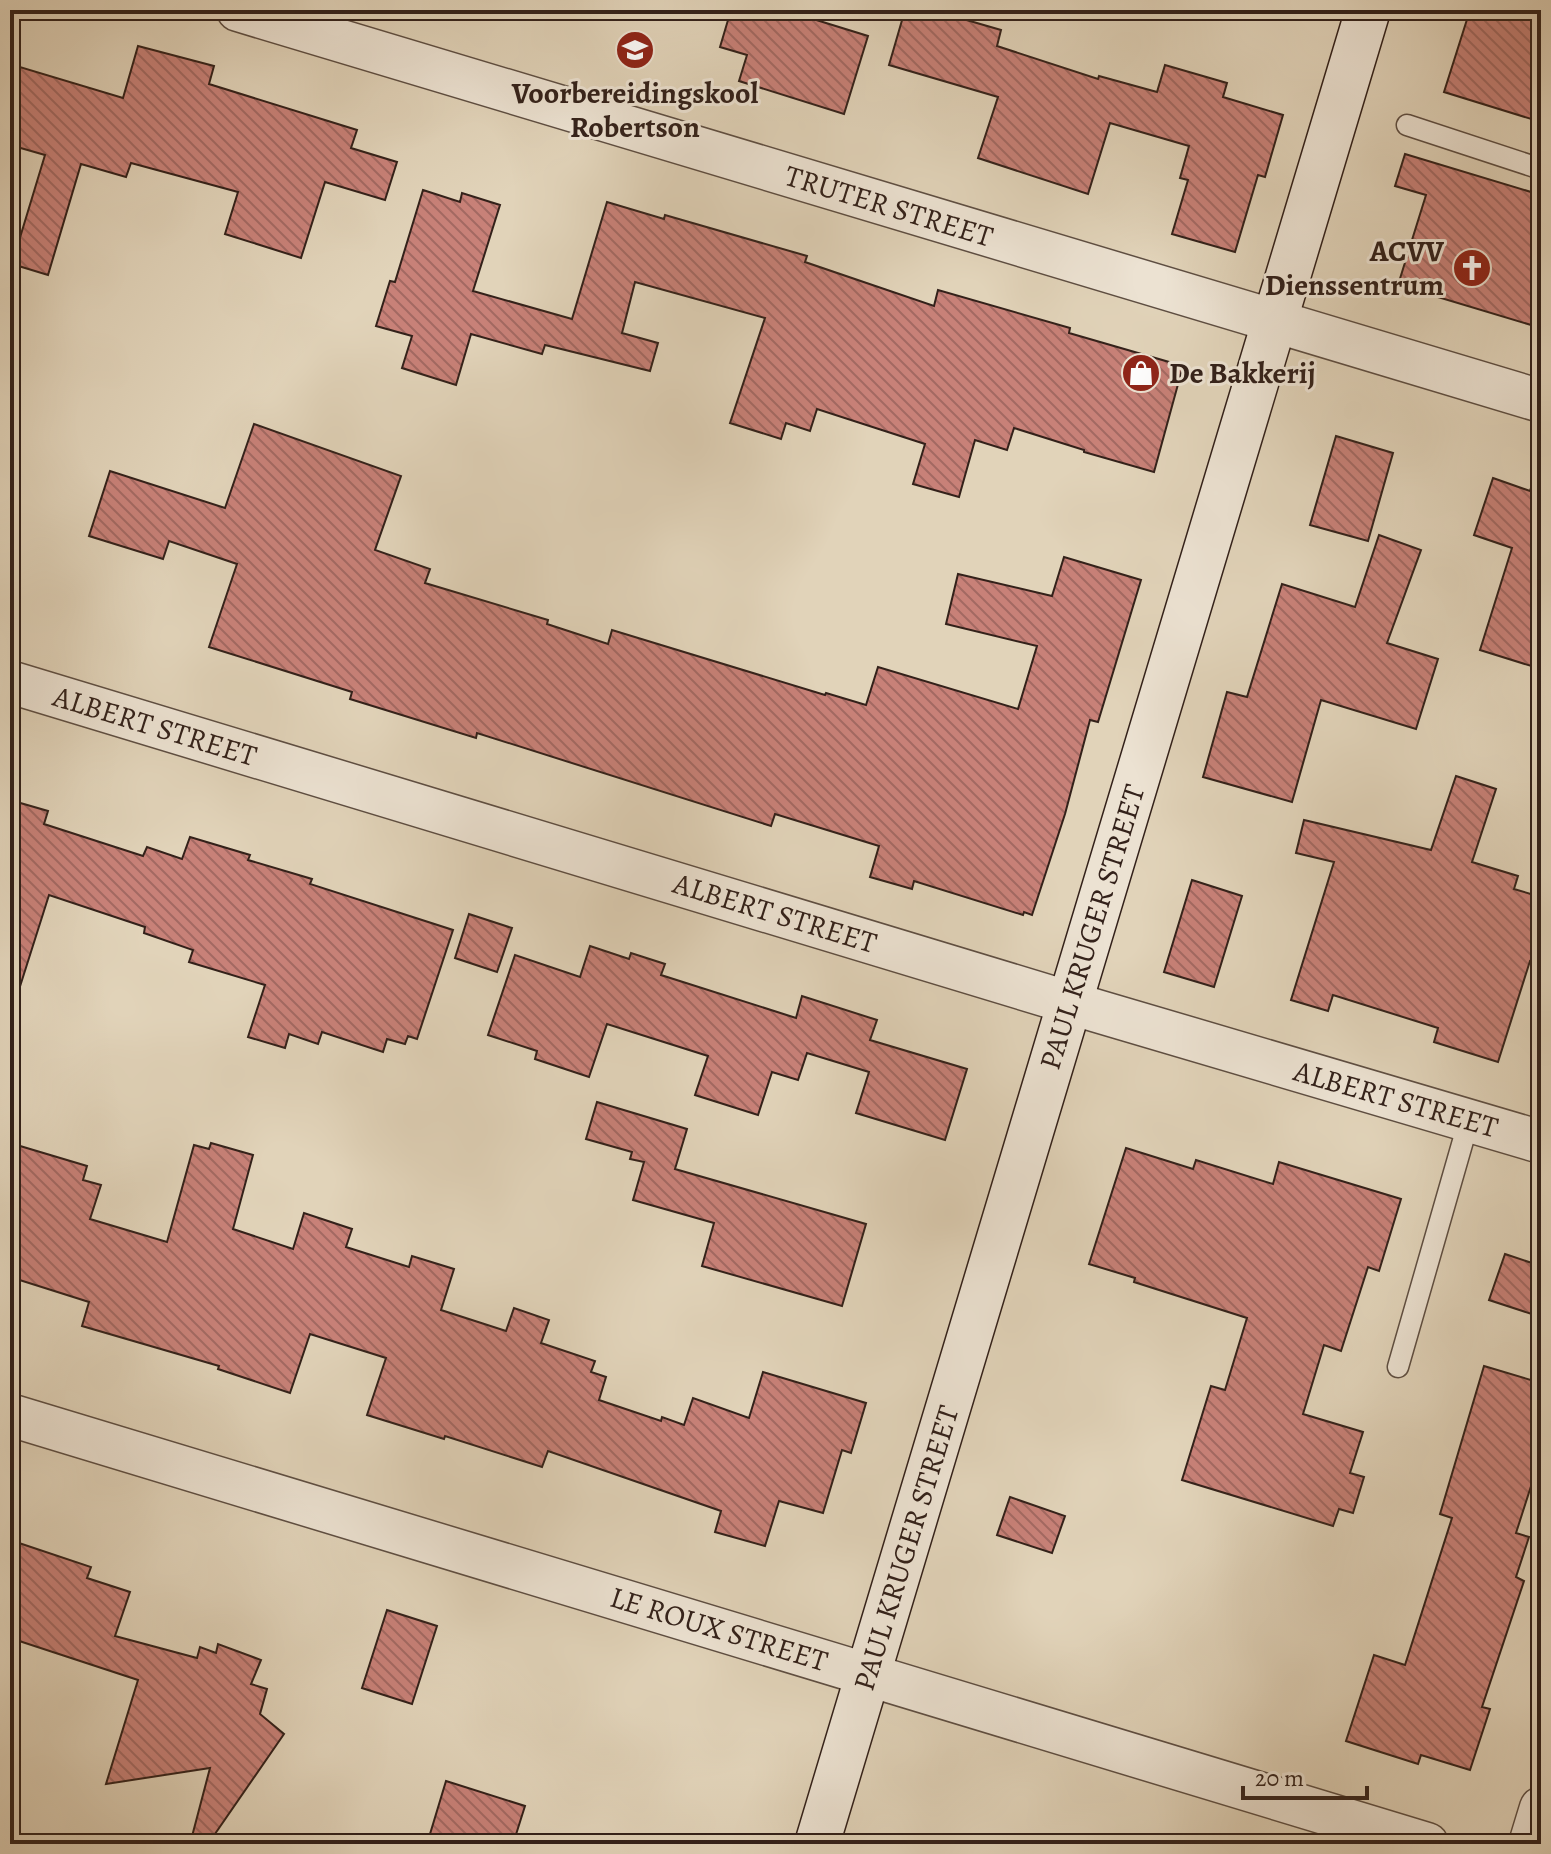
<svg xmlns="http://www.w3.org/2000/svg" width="1551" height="1854" font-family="Alegreya,serif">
	<defs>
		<pattern id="building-back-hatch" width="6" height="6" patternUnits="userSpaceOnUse" patternTransform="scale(2)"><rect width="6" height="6" fill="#c88178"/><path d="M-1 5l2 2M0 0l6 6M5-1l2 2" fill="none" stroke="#a36962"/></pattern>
	</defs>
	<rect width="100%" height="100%" fill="#e1d3b9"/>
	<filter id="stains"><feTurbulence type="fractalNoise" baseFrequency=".0025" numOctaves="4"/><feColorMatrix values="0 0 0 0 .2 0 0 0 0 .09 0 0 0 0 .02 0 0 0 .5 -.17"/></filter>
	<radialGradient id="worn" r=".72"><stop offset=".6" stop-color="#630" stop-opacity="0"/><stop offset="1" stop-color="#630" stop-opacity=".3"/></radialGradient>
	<g fill="url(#building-back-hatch)" stroke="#33211a" stroke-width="2">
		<path d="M731,10H784L868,36L844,114L739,81L747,55L720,47Z"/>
		<path d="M905,10H932L1001,30L997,46L1098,79L1099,76L1157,92L1165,65L1227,83L1223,97L1283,115L1265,177L1258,175L1235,252L1172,234L1188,180L1180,178L1189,146L1110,123L1088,194L978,158L998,97L889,65Z"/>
		<path d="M1470,10H1541V122L1444,92Z"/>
		<path d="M138,46L214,66L209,84L357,130L351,148L397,162L385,200L325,182L301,258L225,234L238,192L131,163L126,177L81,164L48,275L12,264L45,155L10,145V64L123,98Z"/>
		<path d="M1405,154L1541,195V328L1398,285L1426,195L1395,186Z"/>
		<path d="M423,190L460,202L462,193L500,205L473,291L572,319L607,202L664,219L665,215L807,256L805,262L934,306L938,290L1070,328L1069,333L1183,366L1154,472L1084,452V450L1014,428L1007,450L975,440L959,497L913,484L925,444L817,409L810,431L786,423L781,439L730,423L765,318L635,282L622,333L658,343L650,371L545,345L542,354L471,334L456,385L402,368L412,336L376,326L390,281L395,282Z"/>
		<path d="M254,424L401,476L375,550L430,569L425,583L548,620L547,624L608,644L612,630L825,695L826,693L866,705L878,667L1018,709L1037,646L946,624L958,574L1052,596L1064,557L1141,580L1098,722L1090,720L1065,814L1032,915L1024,912L1023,915L914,881L912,889L870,877L879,846L775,814L771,826L477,733L476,738L350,699L352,692L209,647L237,564L169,541L163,559L89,536L110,471L225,508Z"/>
		<path d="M1336,436L1393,453L1368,541L1310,525Z"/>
		<path d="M1493,478L1530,491L1533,481L1541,482V669L1480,650L1512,548L1474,535Z"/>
		<path d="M1379,535L1421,550L1387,643L1438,659L1416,729L1321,700L1292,802L1203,777L1227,692L1247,697L1282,584L1355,607Z"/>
		<path d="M1456,776L1496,789L1472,862L1518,876L1514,889L1541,897V965L1530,961L1498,1062L1434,1042L1438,1028L1333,995L1328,1011L1291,1000L1334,862L1296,853L1304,820L1431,850Z"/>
		<path d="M10,800L48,811L44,824L143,856L147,847L182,859L190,837L250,855L248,860L312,879L310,884L453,930L417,1039L408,1036L405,1044L387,1039L383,1052L322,1032L318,1044L289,1034L285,1048L248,1037L265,985L189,962L193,950L144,933L145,927L49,895L17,996L10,995Z"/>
		<path d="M1192,880L1242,896L1214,987L1164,972Z"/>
		<path d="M469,914L512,928L497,972L455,958Z"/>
		<path d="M590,946L629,959L631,953L665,964L661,975L796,1018L802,996L877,1020L870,1040L967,1069L945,1140L856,1113L869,1072L807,1053L798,1080L772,1072L758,1115L695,1095L708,1056L607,1024L589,1077L535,1059L537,1051L488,1035L515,955L580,977Z"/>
		<path d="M597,1102L687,1129L675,1169L866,1224L842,1306L702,1266L714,1223L633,1200L644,1162L630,1159L632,1152L586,1139Z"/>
		<path d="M10,1143L87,1166L83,1180L101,1185L90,1219L167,1242L194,1145L209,1149L211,1143L253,1155L233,1229L293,1249L304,1213L352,1229L346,1247L409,1267L412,1256L454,1269L441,1310L506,1331L514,1308L549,1320L541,1343L595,1361L591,1372L606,1377L599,1400L661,1421L662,1417L684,1425L693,1398L749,1418L763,1372L866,1403L851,1453L842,1450L823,1513L779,1501L765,1546L715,1532L721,1511L548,1451L542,1467L445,1436L444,1439L367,1415L386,1358L310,1334L290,1393L218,1369L219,1366L82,1326L89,1302L10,1277Z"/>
		<path d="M1126,1148L1193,1169L1196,1160L1273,1184L1279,1162L1401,1199L1379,1271L1368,1267L1341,1351L1324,1345L1303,1414L1363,1432L1350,1473L1364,1477L1353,1513L1339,1509L1333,1526L1182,1480L1211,1386L1225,1390L1247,1318L1134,1282L1135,1278L1089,1264Z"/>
		<path d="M1505,1254L1541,1266V1317L1489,1300Z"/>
		<path d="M1484,1366L1541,1383V1455L1516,1533L1529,1537L1516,1577L1524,1581L1482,1707L1490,1709L1470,1770L1421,1755L1418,1764L1346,1741L1374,1655L1405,1665L1452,1518L1440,1514Z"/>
		<path d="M1010,1497L1065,1516L1052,1553L997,1535Z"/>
		<path d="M10,1540L91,1567L87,1578L130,1592L115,1636L197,1658L200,1647L216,1653L218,1644L261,1660L251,1684L267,1689L260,1714L284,1734L208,1844H190L210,1768L106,1784L138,1680L10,1638Z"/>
		<path d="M387,1610L437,1626L412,1704L362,1688Z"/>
		<path d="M446,1781L525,1806L513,1844H427Z"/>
	</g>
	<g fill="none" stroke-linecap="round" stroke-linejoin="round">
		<defs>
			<g id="lane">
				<path d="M1407,125L1541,169"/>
				<path d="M1398,1367L1469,1120"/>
			</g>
			<g id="street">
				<path d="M238,10L1541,401"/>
				<path d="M10,682L1097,1011L1541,1142"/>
				<path d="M10,1415L1427,1844"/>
				<path d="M1530,1844L1541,1808"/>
			</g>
			<path id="secondary" d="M817,1844L1368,10"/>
		</defs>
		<use href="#lane" stroke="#5e4e42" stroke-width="23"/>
		<use href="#street" stroke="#5e4e42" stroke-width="45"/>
		<use href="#secondary" stroke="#33211a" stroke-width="47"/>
		<use href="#lane" stroke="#ece2d2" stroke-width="20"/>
		<use href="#street" stroke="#ece2d2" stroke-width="42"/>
		<use href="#secondary" stroke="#ece2d2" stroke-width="44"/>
	</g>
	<defs>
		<symbol id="school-disc" viewBox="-11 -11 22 22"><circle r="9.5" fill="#8f2418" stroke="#ece2d2"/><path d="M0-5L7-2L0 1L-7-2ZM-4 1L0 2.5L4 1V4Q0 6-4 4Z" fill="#fff"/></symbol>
		<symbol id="church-disc" viewBox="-11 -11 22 22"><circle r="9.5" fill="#8f2418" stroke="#ece2d2"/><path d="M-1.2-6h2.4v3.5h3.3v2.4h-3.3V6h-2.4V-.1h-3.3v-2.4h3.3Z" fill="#fff"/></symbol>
		<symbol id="shop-disc" viewBox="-11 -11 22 22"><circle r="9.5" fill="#8f2418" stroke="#ece2d2"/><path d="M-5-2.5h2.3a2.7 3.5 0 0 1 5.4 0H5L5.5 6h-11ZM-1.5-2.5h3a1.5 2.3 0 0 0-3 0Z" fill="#fff"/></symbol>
	</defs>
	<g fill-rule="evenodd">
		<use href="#school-disc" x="613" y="28" width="44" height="44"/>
		<use href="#church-disc" x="1450" y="246" width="44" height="44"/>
		<use href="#shop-disc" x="1119" y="351" width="44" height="44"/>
	</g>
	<g text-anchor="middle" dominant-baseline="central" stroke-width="6" stroke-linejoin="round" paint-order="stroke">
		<g font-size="30" font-weight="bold" fill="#33211a" stroke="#ece2d2">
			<text x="635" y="93">Voorbereidingskool<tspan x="635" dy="34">Robertson</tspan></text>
			<text x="1444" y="251" text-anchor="end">ACVV<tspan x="1444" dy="34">Dienssentrum</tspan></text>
			<text x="1169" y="373" text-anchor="start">De Bakkerij</text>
		</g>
		<g font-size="30" fill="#33211a" stroke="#ece2d2">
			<text transform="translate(889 206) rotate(17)">TRUTER STREET</text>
			<text transform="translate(155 726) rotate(17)">ALBERT STREET</text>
			<text transform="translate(775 913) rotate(17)">ALBERT STREET</text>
			<text transform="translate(1092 927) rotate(-73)">PAUL KRUGER STREET</text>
			<text transform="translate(1396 1099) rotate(16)">ALBERT STREET</text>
			<text transform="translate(906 1548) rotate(-73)">PAUL KRUGER STREET</text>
			<text transform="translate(719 1629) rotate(17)">LE ROUX STREET</text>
		</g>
	</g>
	<rect width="1551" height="1854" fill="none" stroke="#e1d3b9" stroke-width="40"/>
	<rect x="12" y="12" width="1527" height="1830" fill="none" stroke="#33211a" stroke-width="4"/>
	<rect x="20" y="20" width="1511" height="1814" fill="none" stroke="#33211a" stroke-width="2"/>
	<path d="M1243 1786v12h124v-12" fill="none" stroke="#33211a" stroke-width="4"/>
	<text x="1255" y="1786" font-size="24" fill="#33211a" stroke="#ece2d2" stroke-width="6" paint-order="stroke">20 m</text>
	<rect width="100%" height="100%" filter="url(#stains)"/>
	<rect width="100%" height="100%" fill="url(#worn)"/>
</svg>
